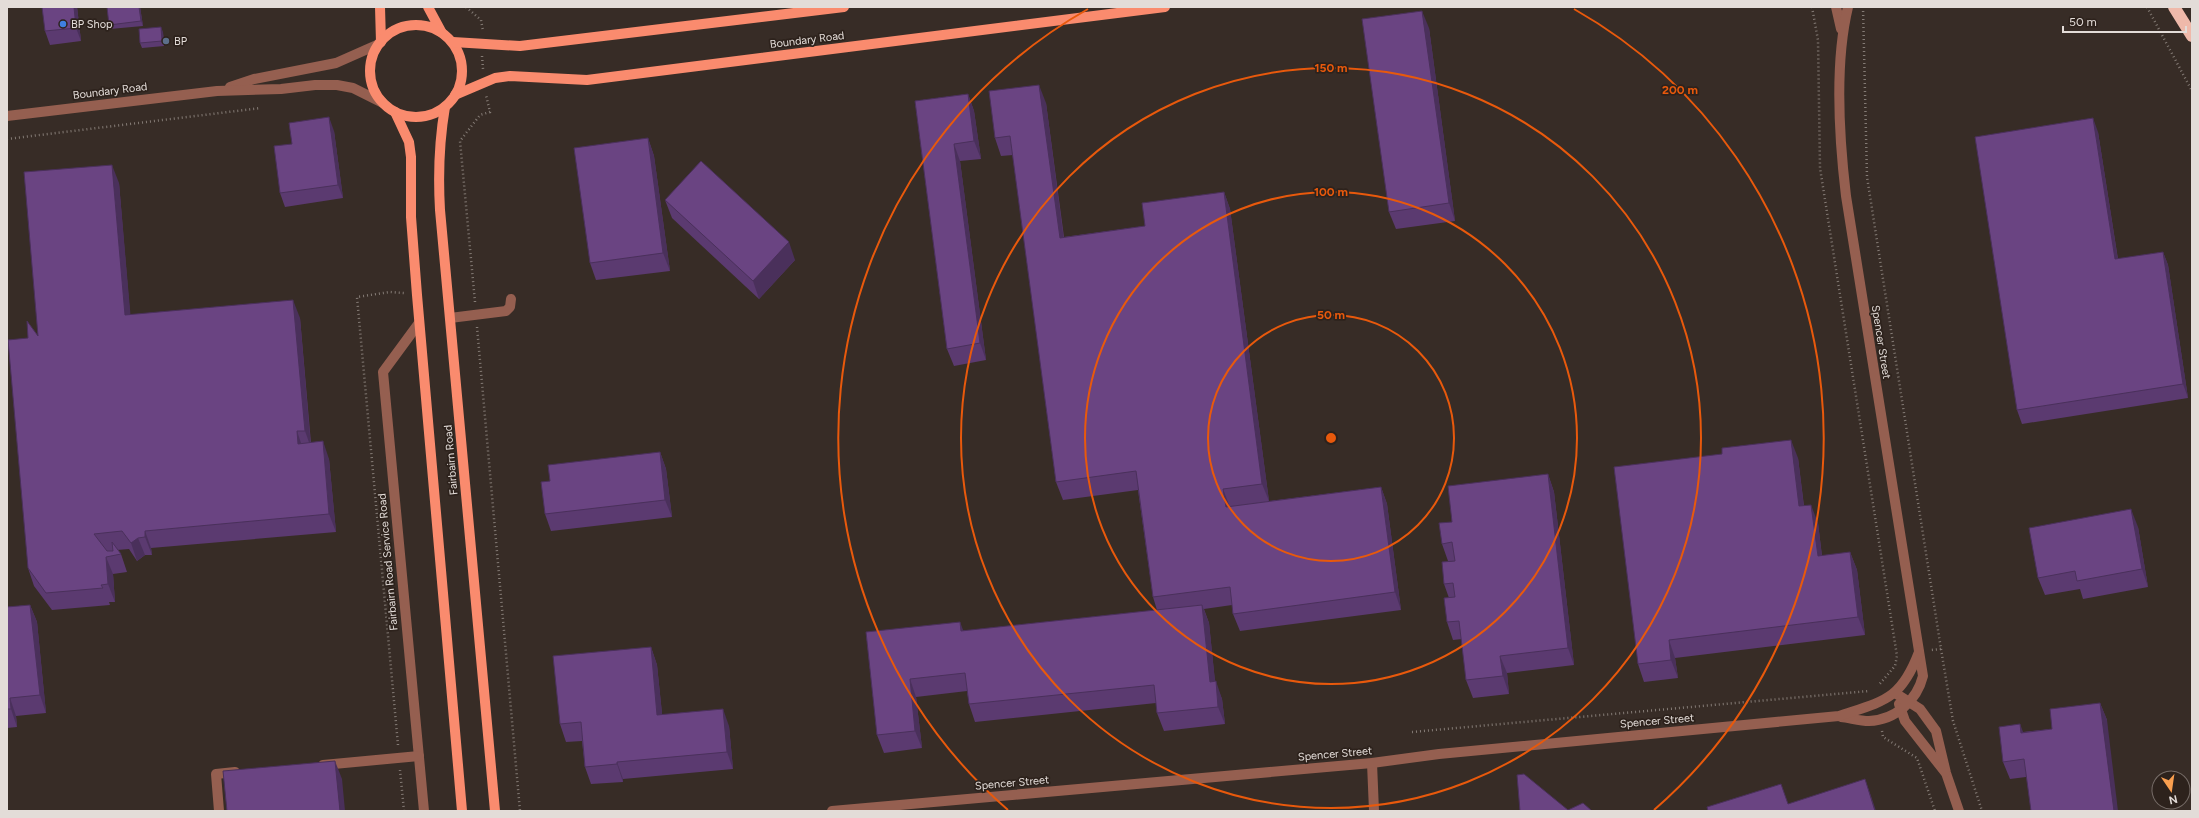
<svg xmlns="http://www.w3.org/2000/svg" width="2199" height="818" font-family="Figtree,sans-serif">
	<rect width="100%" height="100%" fill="#372c26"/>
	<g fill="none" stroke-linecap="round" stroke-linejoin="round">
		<g stroke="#847b75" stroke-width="2.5" stroke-dasharray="1 3" stroke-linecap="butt">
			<path d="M466,7L481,20L483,31"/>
			<path d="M1812,7L1818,40L1820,168L1897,656L1895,666L1878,686"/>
			<path d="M1863,7L1867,177L1941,649L1931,650"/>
			<path d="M2147,7L2192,91"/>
			<path d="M482,56L483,69"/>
			<path d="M7,139L261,108"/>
			<path d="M475,302L460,141L480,115L490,112L486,95"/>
			<path d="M477,327L520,811"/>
			<path d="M1941,649L1953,721L1982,811"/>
			<path d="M1882,731L1883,737L1917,758L1935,811"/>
			<path d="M1412,732L1869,691"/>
			<path d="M398,745L357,297L390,292L404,293"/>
			<path d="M400,770L404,811"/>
		</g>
		<g stroke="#955f50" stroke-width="10">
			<path d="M1836,7L1841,29"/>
			<path d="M230,87L254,79L336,63L379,44"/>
			<path d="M7,116L217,91L281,89L315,85H337L353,88L383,103"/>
			<path d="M450,318L506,311L510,307L511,299"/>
			<path d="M419,323L383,372L424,811"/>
			<path d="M1895,693L1920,709L1936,731L1946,773L1959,811"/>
			<path d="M1899,704L1905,721L1945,772"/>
			<path d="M1841,717C1850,718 1860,721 1869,721C1896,720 1917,700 1923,676L1846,196C1839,137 1834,65 1848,7"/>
			<path d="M1372,763L1374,811"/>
			<path d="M323,765L419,756"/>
			<path d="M219,811L216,774L235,772"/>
			<path d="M832,811L1372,763L1439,754L1839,716C1884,701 1901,700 1919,652"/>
		</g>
		<g stroke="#fa8b6e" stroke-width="10">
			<path d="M380,7L381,42"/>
			<path d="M428,7L442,33"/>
			<circle cx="416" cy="71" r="46"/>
			<path d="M453,42L520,46L844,7"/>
			<path d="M455,95L495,78L510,76L587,80L1165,7"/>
			<path d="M445,107C439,142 438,175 440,210L495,811"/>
			<path d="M395,112L409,142L411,157V217L417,295L462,811"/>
		</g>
		<path stroke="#efb9aa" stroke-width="12" d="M2174,7L2192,36"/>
	</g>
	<g fill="#5b3a70">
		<path d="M77,7L81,41L50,45L45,31Z"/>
		<path d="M140,7L143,26L110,29L109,25Z"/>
		<path d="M1429,28L1455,221L1396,229L1389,212Z"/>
		<path d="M163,32L164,46L142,48L140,43Z"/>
		<path d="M968,94L974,111L981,159L960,161L986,360L954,366L947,349L915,101Z"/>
		<path d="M1046,103L1064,237L1145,226L1224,192L1230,209L1269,501L1381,487L1387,504L1401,610L1240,631L1233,614L1232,605L1204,609L1209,623L1215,682L1222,699L1225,724L1164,731L1157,713L1156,703L975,722L969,704L967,691L916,697L922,748L884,753L877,735L866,632L963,631L1157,610L1153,597L1138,490L1063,500L1056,482L1013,155L1001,156L995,138Z"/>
		<path d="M334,131L343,198L285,207L280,193L292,144Z"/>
		<path d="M2098,132L2118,259L2163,252L2168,265L2188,398L2022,424L2017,410Z"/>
		<path d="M648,138L654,156L670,271L596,280L590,263Z"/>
		<path d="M119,183L130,314L300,318L311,443L329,459L336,532L151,548L152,555H145L137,561L129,549L117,550L121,554L127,572L113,574L115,602H109L110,605L52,610L34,586L28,568V338L38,336Z"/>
		<path d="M665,200L795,260L759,299L672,218Z"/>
		<path d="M660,452L666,469L672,517L551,531L545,514L550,481Z"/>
		<path d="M1798,458L1804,506L1818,523L1822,556L1850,552L1857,570L1865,635L1675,658L1678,678L1644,682L1638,664Z"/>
		<path d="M1548,474L1554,492L1574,665L1507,673L1509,694L1473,698L1466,680L1462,639L1453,640L1447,622L1449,598L1444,584L1455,561H1448L1442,544L1452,522Z"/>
		<path d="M2138,527L2148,587L2083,599L2080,589L2045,595L2038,578Z"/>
		<path d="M30,605L37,622L46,713L16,716L17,727L7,728V607Z"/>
		<path d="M651,647L657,665L662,714L729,726L733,769L623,779V782L591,784L585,767L582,741L566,742L560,724Z"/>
		<path d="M2100,703L2107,720L2026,777L2010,779L2003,762L2023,732L2052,729Z"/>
	</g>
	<g fill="#4a305b">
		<path d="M74,7H77L81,41L76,28Z"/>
		<path d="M139,7H140L143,26L141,21Z"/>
		<path d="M1422,11L1429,28L1455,221L1449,203Z"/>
		<path d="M161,27L163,32L164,46L162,41Z"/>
		<path d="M1039,85L1046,103L1066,256L1060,238Z"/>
		<path d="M968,94L974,111L981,159L974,141Z"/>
		<path d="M329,117L334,131L343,198L338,185Z"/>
		<path d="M2093,118L2098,132L2120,273L2115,259Z"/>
		<path d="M648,138L654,156L670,271L663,253Z"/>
		<path d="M954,144L960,161L986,360L980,343Z"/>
		<path d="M112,165L119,183L132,332L125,315Z"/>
		<path d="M1224,192L1230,209L1269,501L1262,484Z"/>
		<path d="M789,242L795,260L759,299L753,281Z"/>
		<path d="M2163,252L2168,265L2188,398L2183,384Z"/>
		<path d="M293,300L300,318L311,448L305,431Z"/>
		<path d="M297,431L303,449L298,444Z"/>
		<path d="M1791,440L1798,458L1806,524L1799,506Z"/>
		<path d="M323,441L329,459L336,532L329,514Z"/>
		<path d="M660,452L666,469L672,517L665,500Z"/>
		<path d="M1548,474L1554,492L1574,665L1568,648Z"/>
		<path d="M1381,487L1387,504L1401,610L1395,592Z"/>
		<path d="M1223,489L1230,507H1226Z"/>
		<path d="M1811,505L1818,523L1824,574L1818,556Z"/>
		<path d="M2131,509L2138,527L2148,587L2142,569Z"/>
		<path d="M145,531L151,548L152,555L145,537Z"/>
		<path d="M138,538L145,555L137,561L131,543Z"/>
		<path d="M1850,552L1857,570L1865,635L1858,617Z"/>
		<path d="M106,557L113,574L115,602L108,584Z"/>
		<path d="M30,605L37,622L46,713L40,695Z"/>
		<path d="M1202,605L1209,623L1217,700L1210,682Z"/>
		<path d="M960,622L967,640L961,631Z"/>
		<path d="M1669,640L1675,658L1678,678L1671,660Z"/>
		<path d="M651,647L657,665L664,732L657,715Z"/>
		<path d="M1500,656L1507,673L1509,694L1503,676Z"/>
		<path d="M910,679L916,697L922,748L915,731Z"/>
		<path d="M1216,681L1222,699L1225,724L1218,707Z"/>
		<path d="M10,698L16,716L17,727L11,709Z"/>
		<path d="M2100,703L2107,720L2118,811H2114Z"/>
		<path d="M723,709L729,726L733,769L727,752Z"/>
		<path d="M2020,724L2027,742L2021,733Z"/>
		<path d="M335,761L342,779L345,811H340Z"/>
		<path d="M617,762L623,779V782L617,764Z"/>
		<path d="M1865,779L1871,796L1876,811H1875Z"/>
	</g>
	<g fill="#6a4482" stroke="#4a305b">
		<path d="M42,7H74L76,28L45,31Z"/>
		<path d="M107,7H139L141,21L109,25Z"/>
		<path d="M1422,11L1449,203L1389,212L1362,19Z"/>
		<path d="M161,27L162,41L140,43L139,29Z"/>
		<path d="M1039,85L1060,238L1145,226L1142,203L1224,192L1262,484L1223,489L1226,507L1381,487L1395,592L1233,614L1230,587L1153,597L1136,471L1056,482L1010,136L995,138L989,91Z"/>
		<path d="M968,94L974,141L954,144L980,343L947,349L915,101Z"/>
		<path d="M329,117L338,185L280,193L274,146L292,144L289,123Z"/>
		<path d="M2093,118L2115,259L2163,252L2183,384L2017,410L1975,137Z"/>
		<path d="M648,138L663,253L590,263L574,148Z"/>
		<path d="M701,161L789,242L753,281L665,200Z"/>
		<path d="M112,165L125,315L293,300L305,431H297L298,444L323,441L329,514L145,531V537L138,538L131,543L122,531L94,534L107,551H113L112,542L121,554L106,557L108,584L101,585L103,588L46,593L28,568L8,340L28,338L27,321L38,336L24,172Z"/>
		<path d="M1791,440L1799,506L1811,505L1818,556L1850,552L1858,617L1669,640L1671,660L1638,664L1614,467L1722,454V448Z"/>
		<path d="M660,452L665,500L545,514L541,482L550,481L548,465Z"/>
		<path d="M1548,474L1568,648L1500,656L1503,676L1466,680L1459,621L1447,622L1444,598L1455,597L1453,583L1444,584L1442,562L1455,561L1452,542L1442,544L1439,523L1452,522L1448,486Z"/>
		<path d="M2131,509L2142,569L2077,581L2075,571L2038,578L2029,528Z"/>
		<path d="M30,605L40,695L10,698L11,709H7V607Z"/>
		<path d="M1202,605L1210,682L1216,681L1218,707L1157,713L1154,685L969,704L965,673L910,679L915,731L877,735L866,632L960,622L961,631Z"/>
		<path d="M651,647L657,715L723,709L727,752L617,762V764L585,767L581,722L560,724L553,656Z"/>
		<path d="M2100,703L2114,811H2031L2024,759L2003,762L1999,727L2020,724L2021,733L2052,729L2050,709Z"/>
		<path d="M335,761L340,811H227L223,771Z"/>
		<path d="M1524,774L1568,810L1583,803L1592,811H1520L1517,775Z"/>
		<path d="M1865,779L1875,811H1708L1707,807L1781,784L1788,804Z"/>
	</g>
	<g fill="none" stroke="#e8590c" stroke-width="2">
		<circle cx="1331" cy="438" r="123"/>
		<circle cx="1331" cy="438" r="246"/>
		<circle cx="1331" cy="438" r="370"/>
		<path d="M1008 810A493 493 0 0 1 1088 9M1574 9A493 493 0 0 1 1654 810"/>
	</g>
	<circle fill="#3f7fe0" stroke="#2d221c" stroke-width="1.5" cx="63" cy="24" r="4"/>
	<circle fill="#5c6f8a" stroke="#2d221c" stroke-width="1.5" cx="166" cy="41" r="4"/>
	<g text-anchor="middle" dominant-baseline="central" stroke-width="3.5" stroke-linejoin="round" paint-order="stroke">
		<g font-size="11" fill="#e3dcd8" stroke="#2d221c" text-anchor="start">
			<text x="71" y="24">BP Shop</text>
			<text x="174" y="41">BP</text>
		</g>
		<g font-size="11" fill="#e3dcd8" stroke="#2d221c">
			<text transform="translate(807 40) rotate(-7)">Boundary Road</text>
			<text transform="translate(110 91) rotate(-7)">Boundary Road</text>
			<text transform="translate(1881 342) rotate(81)">Spencer Street</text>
			<text transform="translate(451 460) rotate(-95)">Fairbairn Road</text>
			<text transform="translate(388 562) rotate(-95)">Fairbairn Road Service Road</text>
			<text transform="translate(1657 721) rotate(-5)">Spencer Street</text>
			<text transform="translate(1335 754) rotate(-5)">Spencer Street</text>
			<text transform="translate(1012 783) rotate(-5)">Spencer Street</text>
		</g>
	</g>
	<circle cx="1331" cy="438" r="6" fill="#e8590c" stroke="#2d221c" stroke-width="2"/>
	<g font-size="12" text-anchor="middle" font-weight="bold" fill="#e8590c" stroke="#2d221c" stroke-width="3.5" stroke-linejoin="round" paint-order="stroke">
		<text x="1331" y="72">150 m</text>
		<text x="1680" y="94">200 m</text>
		<text x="1331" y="196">100 m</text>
		<text x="1331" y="319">50 m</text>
	</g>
	<rect width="2199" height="818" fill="none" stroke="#e3dcd8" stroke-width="16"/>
	<g transform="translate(2171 790) rotate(167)"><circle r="19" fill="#2d221c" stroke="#766c67"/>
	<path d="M0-3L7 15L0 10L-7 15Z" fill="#fa9f4f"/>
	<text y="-6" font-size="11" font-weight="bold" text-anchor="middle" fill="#e3dcd8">N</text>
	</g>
	<path d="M2063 26v6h123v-6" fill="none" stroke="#e3dcd8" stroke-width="2"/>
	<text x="2069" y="26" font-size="12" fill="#e3dcd8" stroke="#2d221c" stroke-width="3" paint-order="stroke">50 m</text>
</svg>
